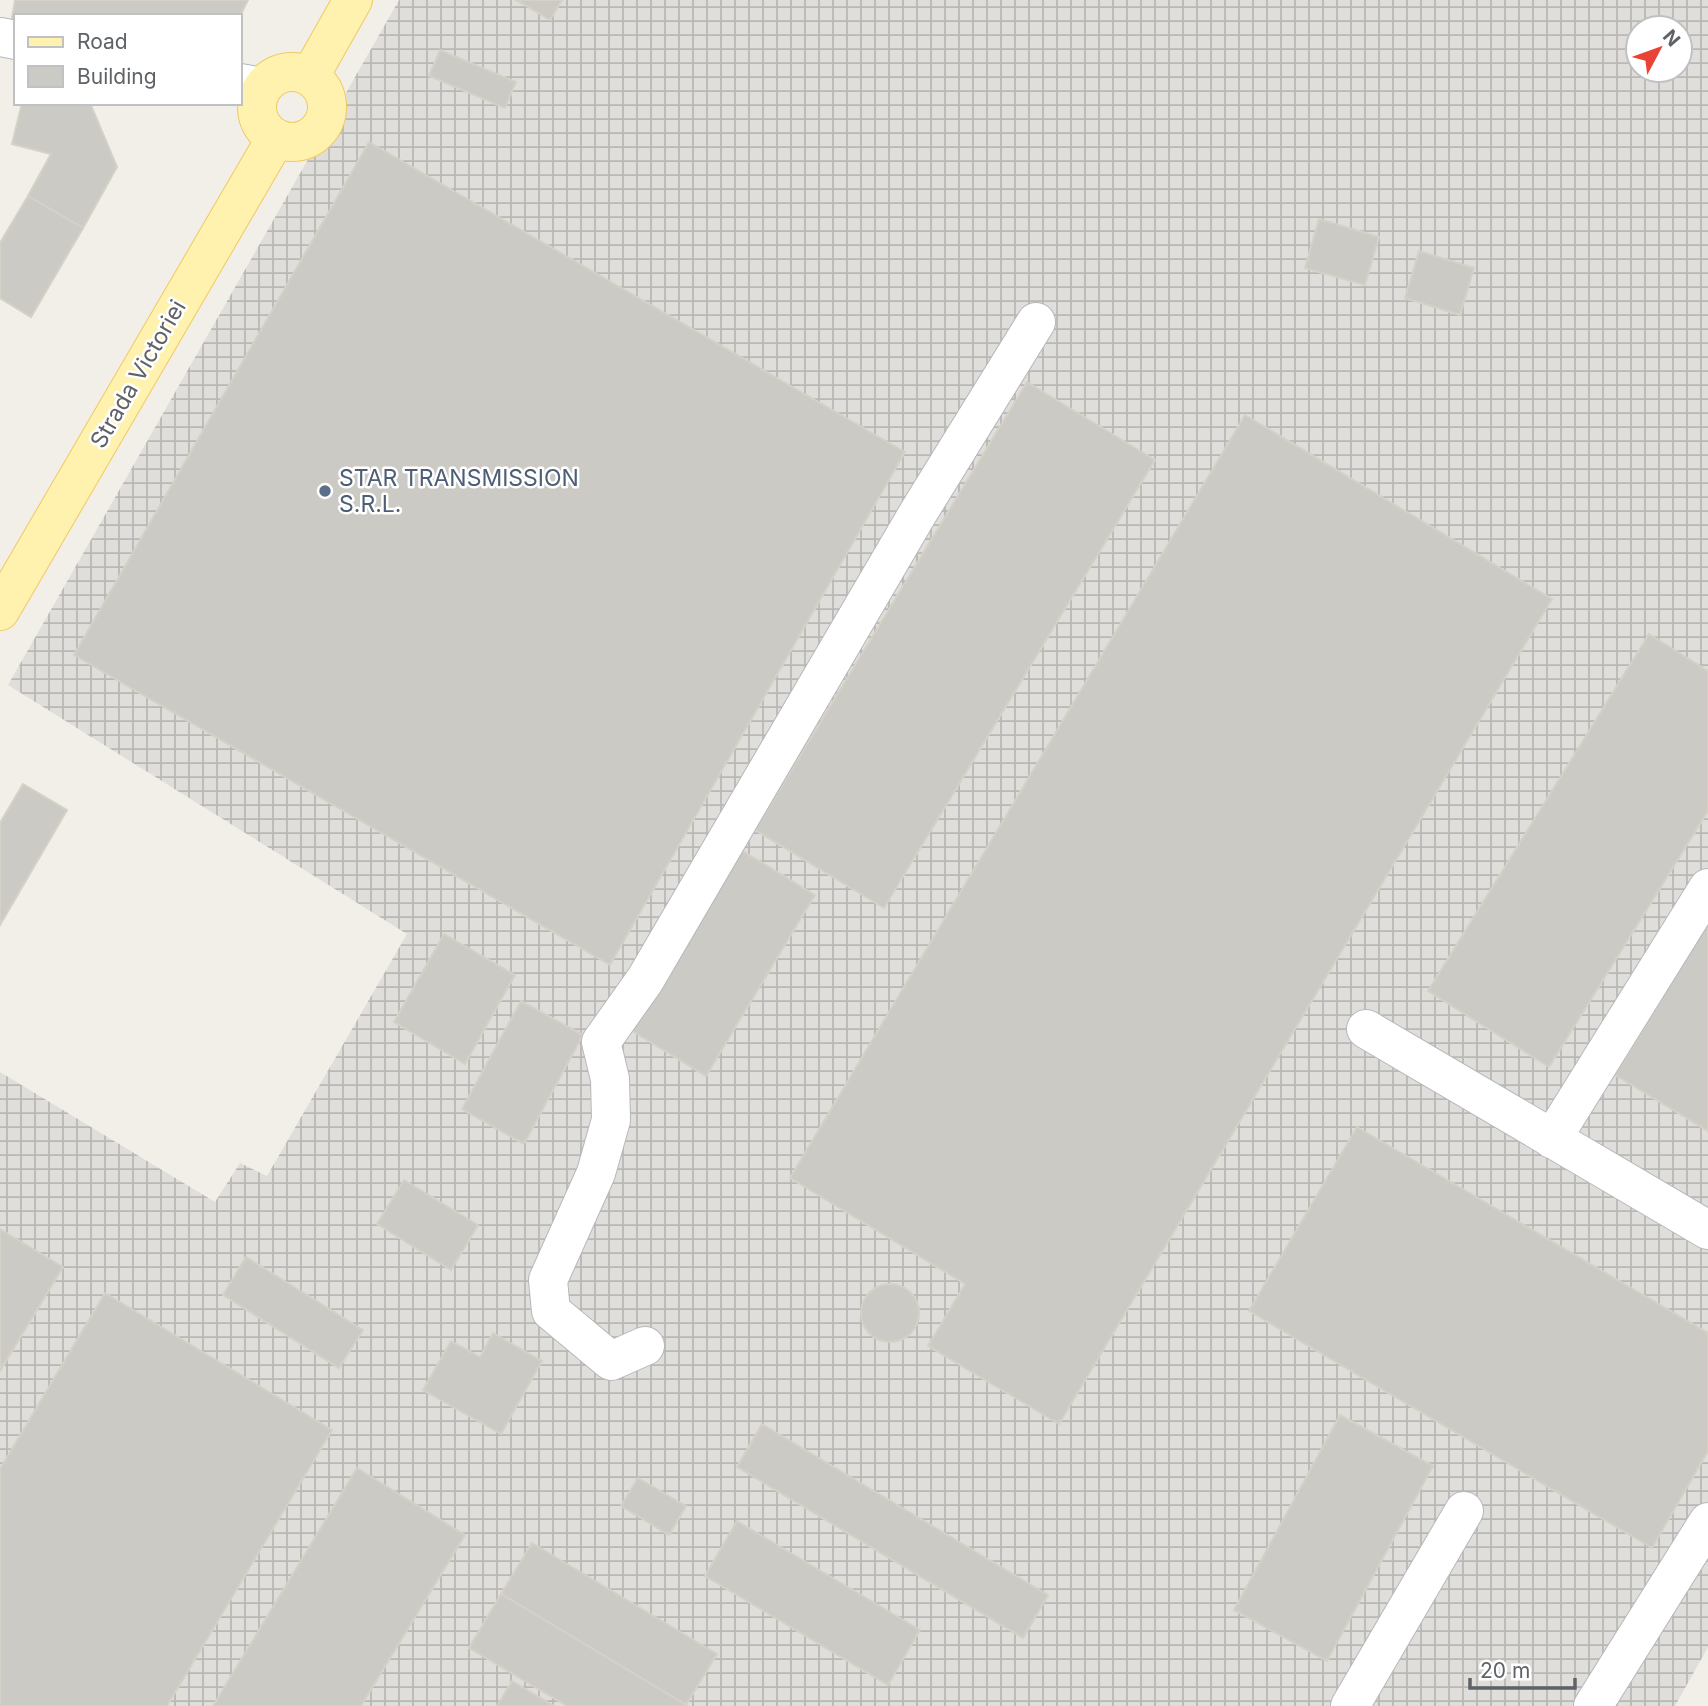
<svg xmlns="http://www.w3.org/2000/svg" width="1708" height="1706" font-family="Inter,sans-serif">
	<defs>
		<pattern id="industrial-grid" width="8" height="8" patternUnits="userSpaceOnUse" patternTransform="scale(1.75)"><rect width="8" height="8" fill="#e0deda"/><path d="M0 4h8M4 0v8" fill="none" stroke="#b9b8b5"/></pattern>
	</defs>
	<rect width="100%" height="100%" fill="#f1efe8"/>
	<path fill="url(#industrial-grid)" fill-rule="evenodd" d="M399,0H1708V1647L1675,1706H0V1072L215,1202L240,1163L267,1176L407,934L8,685ZM1638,28H1680V70H1638Z"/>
	<g fill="#cccac5" stroke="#d6d1c6" stroke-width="2">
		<path d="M15,0H248L240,16H16V25L11,24Z"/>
		<path d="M516,0H562L550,20Z"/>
		<path d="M440,50L516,82L505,108L429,76Z"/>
		<path d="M22,103H90L117,167L83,228L28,196L51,154L12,144Z"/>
		<path d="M369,142L905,452L610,965L74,655Z"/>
		<path d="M28,196L83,228L31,317L0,298V243Z"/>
		<path d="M1319,219L1379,237L1365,285L1305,268Z"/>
		<path d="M1419,251L1474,268L1460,315L1405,298Z"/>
		<path d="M1027,382L1155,460L884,908L755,830Z"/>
		<path d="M1245,415L1552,599L1059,1424L928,1346L965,1284L790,1178Z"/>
		<path d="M1649,634L1708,671V811L1549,1067L1428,991Z"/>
		<path d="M23,784L67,810L0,925V823Z"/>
		<path d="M723,839L815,895L706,1076L614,1020Z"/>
		<path d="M1708,923V1131L1615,1075Z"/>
		<path d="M444,934L515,975L465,1064L394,1022Z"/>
		<path d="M521,1001L583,1035L524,1144L462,1109Z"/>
		<path d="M1357,1127L1708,1333V1451L1652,1548L1249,1311Z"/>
		<path d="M404,1180L478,1225L451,1270L377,1224Z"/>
		<path d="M0,1229L63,1267L0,1371Z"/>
		<path d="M246,1257L363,1330L339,1368L223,1295Z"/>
		<circle cx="890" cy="1313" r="29"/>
		<path d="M105,1293L332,1430L167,1706H0V1469Z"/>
		<path d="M493,1333L542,1361L501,1434L423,1390L451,1341L480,1357Z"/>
		<path d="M1340,1415L1433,1466L1327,1661L1234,1610Z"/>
		<path d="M762,1424L1048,1595L1023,1638L737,1467Z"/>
		<path d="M357,1468L465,1535L361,1706H213Z"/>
		<path d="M638,1478L686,1506L669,1535L621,1506Z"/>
		<path d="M737,1521L920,1630L888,1685L705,1576Z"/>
		<path d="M532,1543L717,1654L686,1705L501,1594Z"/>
		<path d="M501,1594L686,1705L685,1706H567L469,1648Z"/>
		<path d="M512,1681L554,1706H497Z"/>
	</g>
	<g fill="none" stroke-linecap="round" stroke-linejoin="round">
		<defs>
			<g id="minor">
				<path d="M0,37L16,40"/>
				<path d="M240,83L263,87"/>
				<path d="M1366,1029L1708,1230"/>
				<path d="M1552,1139L1708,888"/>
				<path d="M645,1346L611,1361L551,1311L548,1280L596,1173L611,1120L610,1079L601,1042L645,980L918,513L1036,322"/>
				<path d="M1350,1706L1464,1511"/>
				<path d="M1593,1706L1708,1522"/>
			</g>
			<g id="major">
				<circle cx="292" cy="107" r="35"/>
				<path d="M310,76L353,0"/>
				<path d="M0,611L276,138"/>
			</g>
		</defs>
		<use href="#minor" stroke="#b5b8bc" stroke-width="40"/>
		<use href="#major" stroke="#f2c960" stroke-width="40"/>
		<use href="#minor" stroke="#fff" stroke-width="38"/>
		<use href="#major" stroke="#fff2af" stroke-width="38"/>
	</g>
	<circle fill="#5c6f8a" stroke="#fff" stroke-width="2.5" cx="325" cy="491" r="7"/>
	<g text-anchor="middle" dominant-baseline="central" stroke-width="5" stroke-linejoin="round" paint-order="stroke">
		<g font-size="23" fill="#5f6368" stroke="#fff">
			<text transform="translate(138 374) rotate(-60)">Strada Victoriei</text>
		</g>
		<g font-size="23" fill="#4e5e75" stroke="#fff" text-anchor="start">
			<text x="339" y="478">STAR TRANSMISSION<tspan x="339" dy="26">S.R.L.</tspan></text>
		</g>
	</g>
	<rect x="14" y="14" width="228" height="91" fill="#ffffff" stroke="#bfc1c3" stroke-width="2"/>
	<rect x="28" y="37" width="35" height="10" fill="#fff2af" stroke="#bfc1c3" stroke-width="2"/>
	<text x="77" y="49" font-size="21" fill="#5f6368">Road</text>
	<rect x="28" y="66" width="35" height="21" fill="#cccac5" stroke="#bfc1c3" stroke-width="2"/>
	<text x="77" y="84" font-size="21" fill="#5f6368">Building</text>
	<g transform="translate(1659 49) rotate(49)"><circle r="33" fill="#ffffff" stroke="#bfc1c3" stroke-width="2"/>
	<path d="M0-5L12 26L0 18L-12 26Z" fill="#ea4335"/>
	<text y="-10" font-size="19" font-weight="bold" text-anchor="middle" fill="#5f6368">N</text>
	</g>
	<path d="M1470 1678v10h105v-10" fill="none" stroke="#5f6368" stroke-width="3.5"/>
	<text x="1480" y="1678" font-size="21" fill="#5f6368" stroke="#ffffff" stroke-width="5" paint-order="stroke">20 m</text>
</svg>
